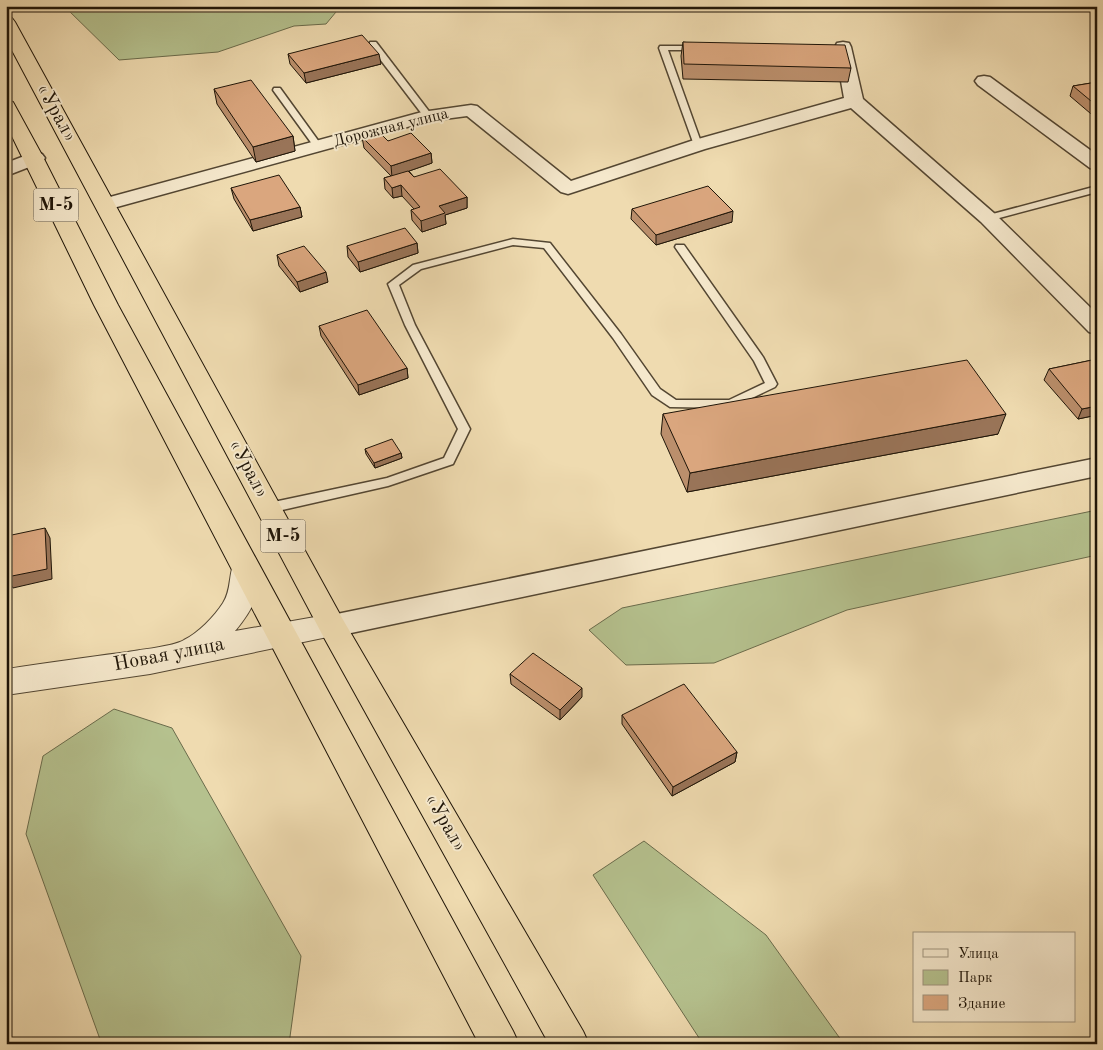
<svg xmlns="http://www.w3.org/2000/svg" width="1103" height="1050" font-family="'Old Standard TT',serif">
	<rect width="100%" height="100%" fill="#efdbb0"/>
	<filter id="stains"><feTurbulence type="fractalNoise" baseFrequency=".004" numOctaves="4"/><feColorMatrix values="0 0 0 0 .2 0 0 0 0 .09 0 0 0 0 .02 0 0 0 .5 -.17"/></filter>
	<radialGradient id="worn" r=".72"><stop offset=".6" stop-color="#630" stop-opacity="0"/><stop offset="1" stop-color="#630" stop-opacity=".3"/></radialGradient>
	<g fill="#b5c18e" stroke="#6a6b4b">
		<path d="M64,6H341L326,24L294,26L218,52L119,60Z"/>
		<path d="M1097,510V555L847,610L714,663L626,665L589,630L622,608Z"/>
		<path d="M114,709L172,728L301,956L289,1044H102L101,1042L26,834L43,756Z"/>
		<path d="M644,841L766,935L844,1044H703L593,875Z"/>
	</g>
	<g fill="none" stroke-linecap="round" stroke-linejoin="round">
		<defs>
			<g id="service">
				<path d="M370,42H376L431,114V118H425L370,46Z"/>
				<path d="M660,46H698L702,48L698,50H668L702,145L701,147L698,148L694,145L659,48Z"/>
				<path d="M274,88H280L322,146L321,148H315L273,90Z"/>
				<path d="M1097,186V192L988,221L983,218L985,216Z"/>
				<path d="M513,239L550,243L621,334L660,389L676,400H729L765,383L754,361L675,247L676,245H684L763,357L777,384L775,387L731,408L670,407L652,395L613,338L544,248L513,245L421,269L399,285L415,325L470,429L453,464L388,486L269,513L265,511L263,508L265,505L269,503L387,478L444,458L458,429L405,325L388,284L413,265Z"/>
			</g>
			<g id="minor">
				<path d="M843,42L849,43L851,47L863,99L995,214L1097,314V334L1089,332L981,222L851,108L705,149L568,194L561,192L467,116L429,121L106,210L99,208L96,204L99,200L422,112L471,105L477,106L571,181L691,141L844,98L835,47L837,43Z"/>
				<path d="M984,76L990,77L1097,155V170L1090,168L978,85L975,81L978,77Z"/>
				<path d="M35,152L42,154L45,158L42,162L6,176V163Z"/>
				<path d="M1097,458V476L332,637L322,634L318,626L322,618L332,615Z"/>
			</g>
			<path id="tertiary" d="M245,557L255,560C268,585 251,612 235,631L332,614L342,618L347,626L342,634L150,674L6,695V669C47,663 87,657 128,652C142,649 172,647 184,640C198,633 214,617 223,603C232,589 228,574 235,560Z"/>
			<g id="trunk">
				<path d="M6,17L12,18L15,22L342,618L583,1031L589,1044H549L322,634L6,39Z"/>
				<path d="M6,100L13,102L42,155L118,305L513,1031L519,1044H479L94,305L6,124Z"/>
			</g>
		</defs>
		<use href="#service" stroke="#534632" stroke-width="3"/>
		<use href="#minor" stroke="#534632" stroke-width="3"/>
		<use href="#tertiary" stroke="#534632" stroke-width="2"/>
		<use href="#trunk" stroke="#1f1508" stroke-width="2"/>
		<use href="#service" fill="#f5e8cc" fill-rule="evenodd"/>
		<use href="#minor" fill="#f5e8cc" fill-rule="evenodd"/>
		<use href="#tertiary" fill="#f5e8cc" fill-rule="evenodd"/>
		<use href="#trunk" fill="#efdbb0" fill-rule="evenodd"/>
	</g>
	<g fill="#bb8f6c" stroke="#1f1508">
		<path d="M683,42L851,68L848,82L683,79L681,56Z"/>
		<path d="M288,54L381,64L306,83L290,64Z"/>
		<path d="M1097,82V119L1070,96L1073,86Z"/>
		<path d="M214,89L293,136L295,151L256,162L217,104Z"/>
		<path d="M362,137L388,141L431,153L432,163L409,171L414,177L467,197V208L445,215L446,224L422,232L412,220L411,210L414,209L402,196L393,198L385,189L384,178L391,176L364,148Z"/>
		<path d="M231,188L300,207L302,217L253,231L234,199Z"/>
		<path d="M632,209L732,222L656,245L631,219Z"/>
		<path d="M417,243L418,253L360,272L348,257L347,246Z"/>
		<path d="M277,255L328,282L300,292L279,266Z"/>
		<path d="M319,326L407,368L408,378L359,395L321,336Z"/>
		<path d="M1097,359V415L1078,419L1044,380L1049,369Z"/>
		<path d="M663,414L998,434L687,492L661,434Z"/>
		<path d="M365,449L401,453L402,458L375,468L366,454Z"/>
		<path d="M510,674L582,697L560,720L511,684Z"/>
		<path d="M622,715L737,752L735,762L672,796L622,724Z"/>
	</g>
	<g fill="#997458" stroke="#1f1508">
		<path d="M379,54L381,64L306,83L304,73Z"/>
		<path d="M293,136L295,151L256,162L253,147Z"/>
		<path d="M431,153L432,163L392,177L391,166Z"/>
		<path d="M401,185L402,196L393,198L392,188Z"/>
		<path d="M467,197V208L445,215L446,224L422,232L421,221L439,206Z"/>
		<path d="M300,207L302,217L253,231L250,220Z"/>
		<path d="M733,211L732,222L656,245V235Z"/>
		<path d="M417,243L418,253L360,272L358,262Z"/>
		<path d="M326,272L328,282L300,292L297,282Z"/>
		<path d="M407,368L408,378L359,395L358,385Z"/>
		<path d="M1097,406V415L1078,419L1082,409Z"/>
		<path d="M1006,414L998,434L687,492L690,473Z"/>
		<path d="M401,453L402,458L375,468L374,463Z"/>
		<path d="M45,528L50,538L52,579L13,588L7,577Z"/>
		<path d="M582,688V697L560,720V710Z"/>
		<path d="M737,752L735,762L672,796L673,787Z"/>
	</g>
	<g fill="#daa67e" stroke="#1f1508">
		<path d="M362,35L379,54L304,73L288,54Z"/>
		<path d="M683,42L845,45L851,68L684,64Z"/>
		<path d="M251,80L293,136L253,147L214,89Z"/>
		<path d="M1097,82V106L1073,86Z"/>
		<path d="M379,132L388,141L411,133L431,153L391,166L362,137Z"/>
		<path d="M440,169L467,197L439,206L445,213L421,221L411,210L420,207L401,185L392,188L384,178L408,171L414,177Z"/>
		<path d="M279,175L300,207L250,220L231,188Z"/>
		<path d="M708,186L733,211L656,235L632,209Z"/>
		<path d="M405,228L417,243L358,262L347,246Z"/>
		<path d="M304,246L326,272L297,282L277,255Z"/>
		<path d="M367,310L407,368L358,385L319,326Z"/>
		<path d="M1097,359V406L1082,409L1049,369Z"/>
		<path d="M967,360L1006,414L690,473L663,414Z"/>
		<path d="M392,439L401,453L374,463L365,449Z"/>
		<path d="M45,528L47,569L7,577V536Z"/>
		<path d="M533,653L582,688L560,710L510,674Z"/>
		<path d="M684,684L737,752L673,787L622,715Z"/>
	</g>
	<g text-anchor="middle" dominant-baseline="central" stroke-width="4" stroke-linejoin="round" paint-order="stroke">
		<g font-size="16" fill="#1f1508" stroke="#f5e8cc">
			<text transform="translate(391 128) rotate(-14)">Дорожная улица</text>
		</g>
		<g fill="#f5e8cc" stroke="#5f5443" stroke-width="1">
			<rect x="33.5" y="188.5" width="45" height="33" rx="4"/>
			<rect x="260.5" y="519.5" width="45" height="33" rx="4"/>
		</g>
		<g font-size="19" font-weight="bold" fill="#1f1508">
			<text x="56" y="205">М-5</text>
			<text x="283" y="536">М-5</text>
		</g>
		<g font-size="20" fill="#1f1508" stroke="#f5e8cc">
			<text transform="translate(56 113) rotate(61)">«Урал»</text>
			<text transform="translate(248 469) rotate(62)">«Урал»</text>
			<text transform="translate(169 655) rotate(-11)">Новая улица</text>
			<text transform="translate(445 823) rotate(60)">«Урал»</text>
		</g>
	</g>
	<rect width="1103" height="1050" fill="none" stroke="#efdbb0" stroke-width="25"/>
	<rect x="8" y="8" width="1088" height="1035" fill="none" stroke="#1f1508" stroke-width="2.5"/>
	<rect x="12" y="12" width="1078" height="1025" fill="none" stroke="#1f1508"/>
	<rect x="913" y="932" width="162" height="90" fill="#f5e8cc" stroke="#9f947e"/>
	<rect x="923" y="949" width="25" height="8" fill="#f5e8cc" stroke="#9f947e"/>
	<text x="958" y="958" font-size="15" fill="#1f1508">Улица</text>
	<rect x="923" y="970" width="25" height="15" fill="#b5c18e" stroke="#9f947e"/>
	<text x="958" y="982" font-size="15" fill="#1f1508">Парк</text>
	<rect x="923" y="995" width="25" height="15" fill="#daa67e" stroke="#9f947e"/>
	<text x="958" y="1008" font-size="15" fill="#1f1508">Здание</text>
	<rect width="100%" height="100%" filter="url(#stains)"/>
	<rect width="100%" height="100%" fill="url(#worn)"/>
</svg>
